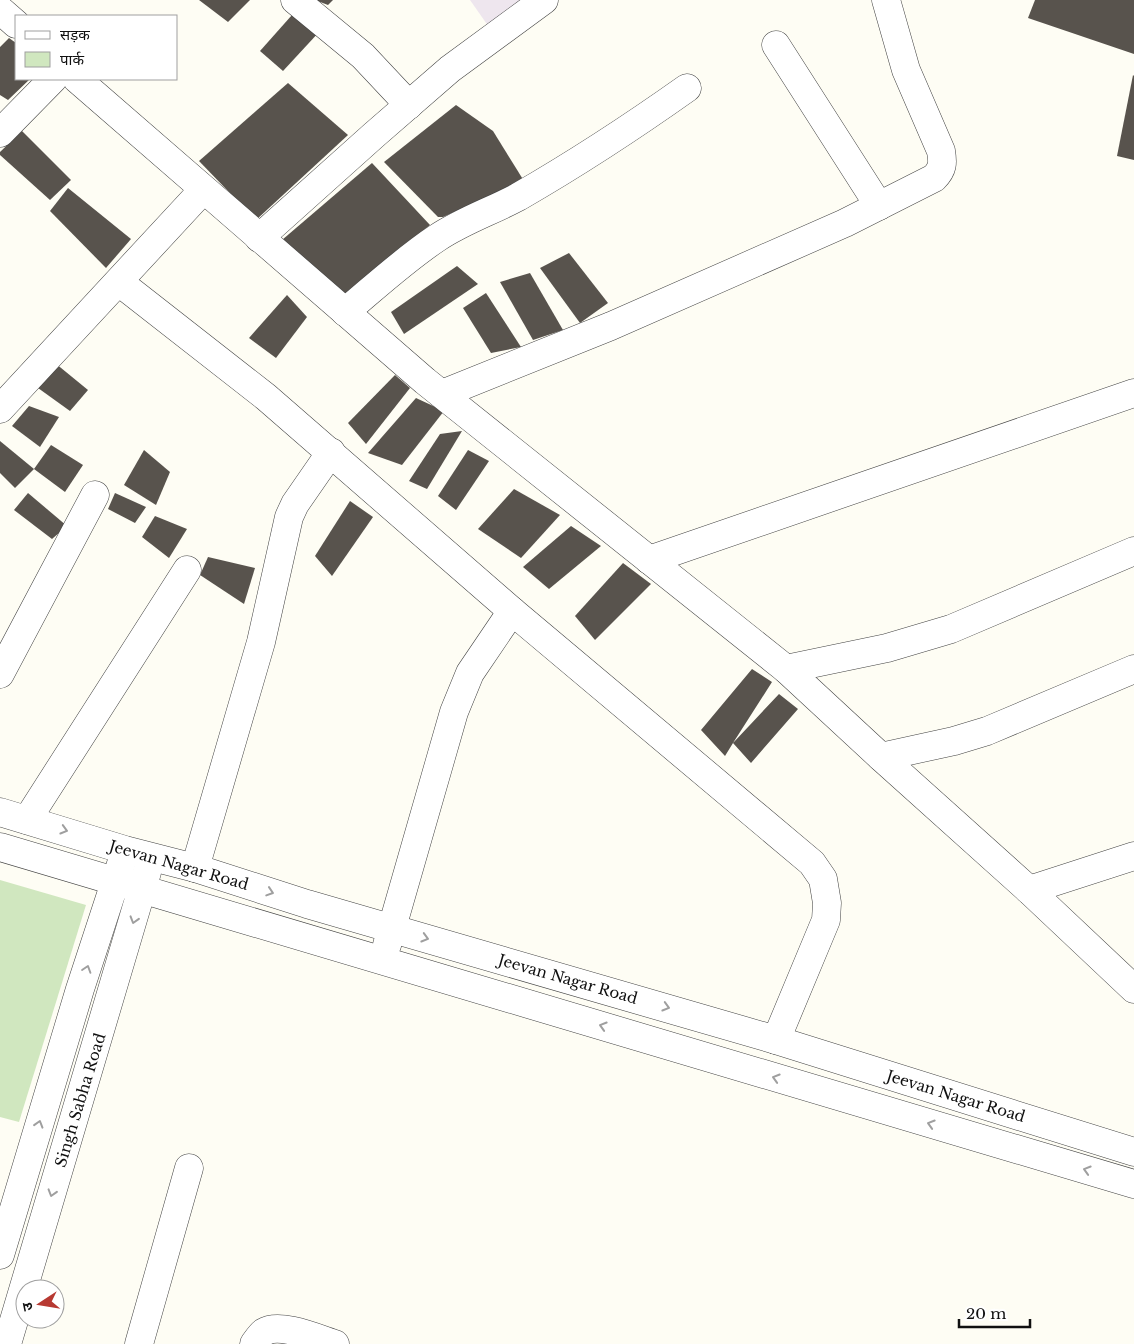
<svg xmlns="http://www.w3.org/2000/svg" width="1134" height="1344" font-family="'Libre Baskerville','Noto Sans Devanagari',serif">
	<rect width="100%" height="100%" fill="#fefdf4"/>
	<path fill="#eee6ee" d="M470,0H537L491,30Z"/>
	<path fill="#d0e7bf" d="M0,880L86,905L19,1122L0,1117Z"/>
	<g fill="#58534d">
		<path d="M199,0H250L228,22Z"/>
		<path d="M315,0H333L328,5Z"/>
		<path d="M1035,0H1134V54L1028,18Z"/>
		<path d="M292,15L320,31L283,71L260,51Z"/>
		<path d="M9,38L16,43V79H30L8,100L0,95V47Z"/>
		<path d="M1133,75L1134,76V160L1117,156Z"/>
		<path d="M288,83L348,135L256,220L199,161Z"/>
		<path d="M456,105L493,131L524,181L443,217H438L384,162Z"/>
		<path d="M22,131L71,180L50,200L0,155V152Z"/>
		<path d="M372,163L430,225L345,297L282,240Z"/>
		<path d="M68,188L131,239L106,268L50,211Z"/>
		<path d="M569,253L608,303L580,323L540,268Z"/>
		<path d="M457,266L478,284L404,334L391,312Z"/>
		<path d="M530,273L563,330L533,340L500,282Z"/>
		<path d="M486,293L521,347L491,353L463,308Z"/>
		<path d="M287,295L307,317L276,358L249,338Z"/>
		<path d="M55,363L88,390L70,411L38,388Z"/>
		<path d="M395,375L410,388L366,444L348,423Z"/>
		<path d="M416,398L444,411L402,465L368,453Z"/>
		<path d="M29,406L59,417L40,447L12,426Z"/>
		<path d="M462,431L427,489L409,481L440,434Z"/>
		<path d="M0,441L34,469L15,488L0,473Z"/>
		<path d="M51,445L83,465L65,492L34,469Z"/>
		<path d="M144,450L170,472L156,505L124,485Z"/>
		<path d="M468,450L489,461L456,510L438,496Z"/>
		<path d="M514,489L560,515L521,558L478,529Z"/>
		<path d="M28,493L67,526L52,539L14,510Z"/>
		<path d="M115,493L146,507L135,523L108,509Z"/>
		<path d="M350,501L373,517L332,576L315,556Z"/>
		<path d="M155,516L187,529L169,558L142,537Z"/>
		<path d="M571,526L601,546L549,589L523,567Z"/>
		<path d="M208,557L255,568L244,604L200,575Z"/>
		<path d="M623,563L651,584L595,640L575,616Z"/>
		<path d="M752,669L772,682L733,743L779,694L798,709L751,763L733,743L725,756L701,730Z"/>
	</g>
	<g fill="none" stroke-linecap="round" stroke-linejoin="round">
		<defs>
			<g id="minor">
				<path d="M295,0L363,56L409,105"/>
				<path d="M0,10L16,24"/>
				<path d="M776,45L879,206"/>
				<path d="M77,79L425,381L786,669L881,757L1029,890L1134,989"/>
				<path d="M0,133L53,79"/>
				<path d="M259,238L374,135L450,69L544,0"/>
				<path d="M119,282L266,397L512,611L812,863L823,879L827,903L826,920L776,1040"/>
				<path d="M345,312C375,287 404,260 437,238C462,221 492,211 518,197C577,163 632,127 687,88"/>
				<path d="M442,394L611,326L845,223L934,178C943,169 943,163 941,151L906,70L886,0"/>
				<path d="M0,409L203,190"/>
				<path d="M649,560L1134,393"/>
				<path d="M786,669L887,648L951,629L1134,551"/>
				<path d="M0,674L95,495"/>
				<path d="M881,757L954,741L987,731L1134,669"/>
				<path d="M0,812L125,850L195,868L307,904L776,1040L1134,1152"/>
				<path d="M27,820L187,570"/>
				<path d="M0,847L1134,1184"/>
				<path d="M195,868L261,642L289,517L295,504L331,452"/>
				<path d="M1029,890L1134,856"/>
				<path d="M387,945L454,712L470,673L512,611"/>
				<path d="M0,1255L80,989L121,864"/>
				<path d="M7,1344L147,872"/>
				<path d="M139,1344L189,1168"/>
				<path d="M254,1344C257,1340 260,1335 264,1332C280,1322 319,1339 335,1344"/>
			</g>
		</defs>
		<use href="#minor" stroke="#434343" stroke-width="29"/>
		<use href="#minor" stroke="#fff" stroke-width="28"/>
	</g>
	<defs><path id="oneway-chevron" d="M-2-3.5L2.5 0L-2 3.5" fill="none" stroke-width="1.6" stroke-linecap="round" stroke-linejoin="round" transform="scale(1.25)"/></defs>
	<g stroke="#9f9f9f">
		<use href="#oneway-chevron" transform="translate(64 830) rotate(16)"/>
		<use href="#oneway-chevron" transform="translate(270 892) rotate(18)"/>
		<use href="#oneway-chevron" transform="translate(134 920) rotate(107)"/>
		<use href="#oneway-chevron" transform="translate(425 938) rotate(16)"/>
		<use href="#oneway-chevron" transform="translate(87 969) rotate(-72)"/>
		<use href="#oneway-chevron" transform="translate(666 1007) rotate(16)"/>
		<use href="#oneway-chevron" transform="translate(603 1026) rotate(-163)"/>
		<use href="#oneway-chevron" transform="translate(776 1078) rotate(-163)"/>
		<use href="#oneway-chevron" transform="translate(39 1124) rotate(-73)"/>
		<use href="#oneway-chevron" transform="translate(931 1124) rotate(-163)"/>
		<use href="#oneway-chevron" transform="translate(1087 1170) rotate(-163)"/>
		<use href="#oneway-chevron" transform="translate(52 1193) rotate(107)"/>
	</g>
	<g text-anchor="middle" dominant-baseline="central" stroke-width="5" stroke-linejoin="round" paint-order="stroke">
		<g font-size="15" fill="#101010" stroke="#fff">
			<text transform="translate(179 865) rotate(16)">Jeevan Nagar Road</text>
			<text transform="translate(568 979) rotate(16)">Jeevan Nagar Road</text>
			<text transform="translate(956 1096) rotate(17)">Jeevan Nagar Road</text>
			<text transform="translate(80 1100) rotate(-73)">Singh Sabha Road</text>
		</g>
	</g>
	<rect x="15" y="15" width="162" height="65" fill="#ffffff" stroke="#9f9f9f"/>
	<rect x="25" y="31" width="25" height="8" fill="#ffffff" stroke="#9f9f9f"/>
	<text x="60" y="40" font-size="15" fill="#101010">सड़क</text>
	<rect x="25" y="52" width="25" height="15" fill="#d0e7bf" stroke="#9f9f9f"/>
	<text x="60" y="65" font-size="15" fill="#101010">पार्क</text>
	<g transform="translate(40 1304) rotate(258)"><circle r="24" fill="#ffffff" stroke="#9f9f9f"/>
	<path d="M0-4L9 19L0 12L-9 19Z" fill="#b73932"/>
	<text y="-8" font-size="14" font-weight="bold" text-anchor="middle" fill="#101010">उ</text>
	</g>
	<path d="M959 1319v8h71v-8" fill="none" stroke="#101010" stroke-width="2.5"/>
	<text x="966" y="1319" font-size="15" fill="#101010" stroke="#ffffff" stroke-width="4" paint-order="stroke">20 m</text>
</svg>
